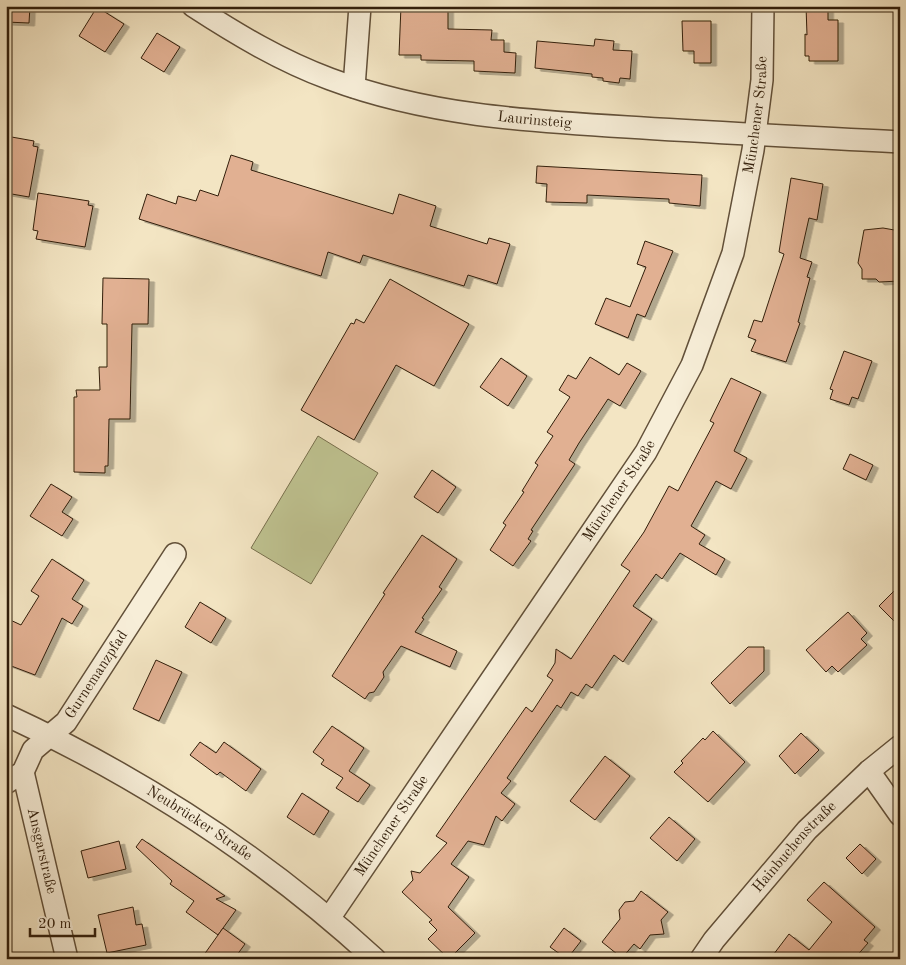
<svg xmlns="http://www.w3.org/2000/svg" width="906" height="965" font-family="'Old Standard TT',serif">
	<defs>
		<filter id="shadow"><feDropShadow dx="5.5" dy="3" stdDeviation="0" flood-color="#0004"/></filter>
	</defs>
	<rect width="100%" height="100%" fill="#f3e5c3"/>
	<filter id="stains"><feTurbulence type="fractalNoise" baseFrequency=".004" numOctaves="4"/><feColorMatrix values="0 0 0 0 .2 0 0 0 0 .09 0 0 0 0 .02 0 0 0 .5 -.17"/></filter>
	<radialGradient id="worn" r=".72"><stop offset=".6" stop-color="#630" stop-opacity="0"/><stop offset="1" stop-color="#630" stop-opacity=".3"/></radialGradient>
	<path fill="#bfc391" stroke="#78704e" d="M318,436L378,473L311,584L251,548Z"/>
	<g fill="#e1b092" stroke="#311e0b" filter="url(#shadow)">
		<path d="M6,6H30L29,23L6,22Z"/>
		<path d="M401,6H448V29L492,30L491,40H504V52L516,53L515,73L474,71V61L421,60V55H399Z"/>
		<path d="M806,6H828V20H838V61H809V56H805V34L807,35Z"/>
		<path d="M97,7L124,24L105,52L79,36Z"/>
		<path d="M682,21H711V63H694V51H683Z"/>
		<path d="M157,33L180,47L164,72L141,58Z"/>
		<path d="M595,39L614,41L613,50L632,51L630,79L620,78L619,83L603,81V78L592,77V74L535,68L537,41L594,46Z"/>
		<path d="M6,136L34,141L33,146L38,147L29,197L6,193Z"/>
		<path d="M231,155L253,162L251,170L393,214L399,194L436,206L430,226L487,244L489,238L510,244L497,284L468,275L464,286L363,255L360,263L328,252L321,276L139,219L147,194L176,204L178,196L196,201L200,190L218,196Z"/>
		<path d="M537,166L702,175L700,206L669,203V199L587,195V203L546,202L547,184L536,183Z"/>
		<path d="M791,178L823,184L817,220L809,218L800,258L812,262L807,277L810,278L798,322L800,323L786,362L751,351L756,340L748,337L754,320L762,322L784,254L779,252Z"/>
		<path d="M38,193L89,201L88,205L93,206L85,247L36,239L38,231L33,230Z"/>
		<path d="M883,228L900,231V281L879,282L876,279H862V269L858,263L864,230Z"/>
		<path d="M645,241L673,251L645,317L637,314L628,338L595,324L606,298L630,307L646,267L637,264Z"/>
		<path d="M103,278L149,279L148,324H132L130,419H109L108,466H105V473L74,472V397H77L76,390H100L99,367H107V324H102Z"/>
		<path d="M390,279L469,324L434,386L396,365L354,440L301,410L351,323L354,324L356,319L364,323Z"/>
		<path d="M844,351L872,361L858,399L852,397L849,405L830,399L833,390L830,389Z"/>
		<path d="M590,357L619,375L627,363L641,371L620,406L608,399L579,443L569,460L575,464L531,530L533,531L528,539L531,541L513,566L490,550L506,525L503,523L524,492L522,491L538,465L535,463L553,436L547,432L570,397L559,390L568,375L576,379Z"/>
		<path d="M501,358L527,376L508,406L480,387Z"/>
		<path d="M731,378L761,392L734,451L747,458L731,489L716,481L691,526L705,535L699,544L725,559L716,575L680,553L662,579L656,574L633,606L652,619L623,662L614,655L592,688L586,684L578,696L571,692L561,708L557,705L507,778L511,781L501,793L515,804L502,821L496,816L484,845L468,841L451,864L469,877L448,907L475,933L449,959L428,939L437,930L429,922L432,920L402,892L413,880L411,871L420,873L447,843L436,836L526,707L532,712L553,680L547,676L555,663L556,649L571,659L630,571L621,565L644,532L669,486L678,491L714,423L710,421Z"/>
		<path d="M850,454L873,465L866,480L843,469Z"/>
		<path d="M432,470L456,487L438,513L414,497Z"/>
		<path d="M51,484L72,497L62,512L73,519L62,536L30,516Z"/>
		<path d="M422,535L457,559L439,587L442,589L422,618L424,619L415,632L457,651L450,667L401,646L383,672L384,677L374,692L369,693L365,699L332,676L385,594L383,593Z"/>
		<path d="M52,559L84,580L72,599L83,606L72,624L62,618L35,675L6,664V618L21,625L39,596L31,591Z"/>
		<path d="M900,585V627L879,606Z"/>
		<path d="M200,602L226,618L211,643L185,627Z"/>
		<path d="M848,612L867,633L861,639L867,645L838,672L832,666L826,672L806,650Z"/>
		<path d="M748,647H764V671L730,704L711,683Z"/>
		<path d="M156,660L182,672L159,721L133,709Z"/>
		<path d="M332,726L364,748L349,771L370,785L358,802L336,788L343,778L321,764L324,760L313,752Z"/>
		<path d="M713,731L745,762L708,802L674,772L683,763L681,761L703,738L705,740Z"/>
		<path d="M801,733L819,750L795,774L779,756Z"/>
		<path d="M200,742L216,753L224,742L261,769L246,791L220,772L217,775L190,755Z"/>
		<path d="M605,756L630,776L595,820L570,801Z"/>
		<path d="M302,793L329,811L314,835L287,817Z"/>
		<path d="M669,817L695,839L677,861L650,838Z"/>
		<path d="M142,839L225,896L216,899L236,910L218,935L186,912L194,901L170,884L172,881L136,847Z"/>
		<path d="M119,841L126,869L88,878L81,851Z"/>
		<path d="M860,844L876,859L862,874L846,858Z"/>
		<path d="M824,882L875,927L864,940L868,943L854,959H770L789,934L809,950L832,922L807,900Z"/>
		<path d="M641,891L668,912L661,920L664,934L650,935L640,949L634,944L622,958L602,942L620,919L619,910L625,902L634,901Z"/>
		<path d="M133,907L136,925L142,924L146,945L107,953L98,915Z"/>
		<path d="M223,928L245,944L234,959H201Z"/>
		<path d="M564,928L581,941L567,959L550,947Z"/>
	</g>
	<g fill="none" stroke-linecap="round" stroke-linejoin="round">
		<defs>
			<g id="minor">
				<path id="s1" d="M193,6C236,34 281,61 330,79C426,115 526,121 627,127C718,133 809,137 900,142"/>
				<path d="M354,87L360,6"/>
				<path id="s2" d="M6,715C142,778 265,858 375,959"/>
				<path d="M869,771L900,815"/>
				<path id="s3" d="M23,772L67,959"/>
				<path id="s4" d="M6,783L23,772L33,750L66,722L175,554"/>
				<path id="s5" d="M330,917L646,452L692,365L733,253L753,150L762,80L763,6"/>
				<path id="s6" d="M701,959L714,940L807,830L869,771L900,746"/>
			</g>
		</defs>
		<use href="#minor" stroke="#625039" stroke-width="24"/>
		<use href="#minor" stroke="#f7eed8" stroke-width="21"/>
	</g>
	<g text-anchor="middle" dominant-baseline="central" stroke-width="4.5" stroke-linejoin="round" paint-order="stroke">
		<g font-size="15" fill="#311e0b" stroke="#f7eed8">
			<text stroke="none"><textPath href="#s5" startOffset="920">Münchener Straße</textPath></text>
			<text stroke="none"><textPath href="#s1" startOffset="365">Laurinsteig</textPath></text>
			<text stroke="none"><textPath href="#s5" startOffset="515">Münchener Straße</textPath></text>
			<text stroke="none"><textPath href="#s4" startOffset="144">Gurnemanzpfad</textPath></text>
			<text stroke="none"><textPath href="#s2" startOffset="222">Neubrücker Straße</textPath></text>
			<text stroke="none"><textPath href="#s5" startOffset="110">Münchener Straße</textPath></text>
			<text stroke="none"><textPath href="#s6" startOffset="146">Hainbuchenstraße</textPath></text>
			<text stroke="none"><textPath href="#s3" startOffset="81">Ansgarstraße</textPath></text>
		</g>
	</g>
	<rect width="906" height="965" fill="none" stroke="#f3e5c3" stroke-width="25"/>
	<rect x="8" y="8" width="891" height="950" fill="none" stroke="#311e0b" stroke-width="2.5"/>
	<rect x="12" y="12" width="881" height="940" fill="none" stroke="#311e0b"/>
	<path d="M30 928v8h65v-8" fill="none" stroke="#311e0b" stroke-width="2.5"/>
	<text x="38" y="928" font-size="15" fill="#311e0b" stroke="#f7eed8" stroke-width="4" paint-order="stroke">20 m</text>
	<rect width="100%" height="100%" filter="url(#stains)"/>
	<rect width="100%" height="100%" fill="url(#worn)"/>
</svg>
